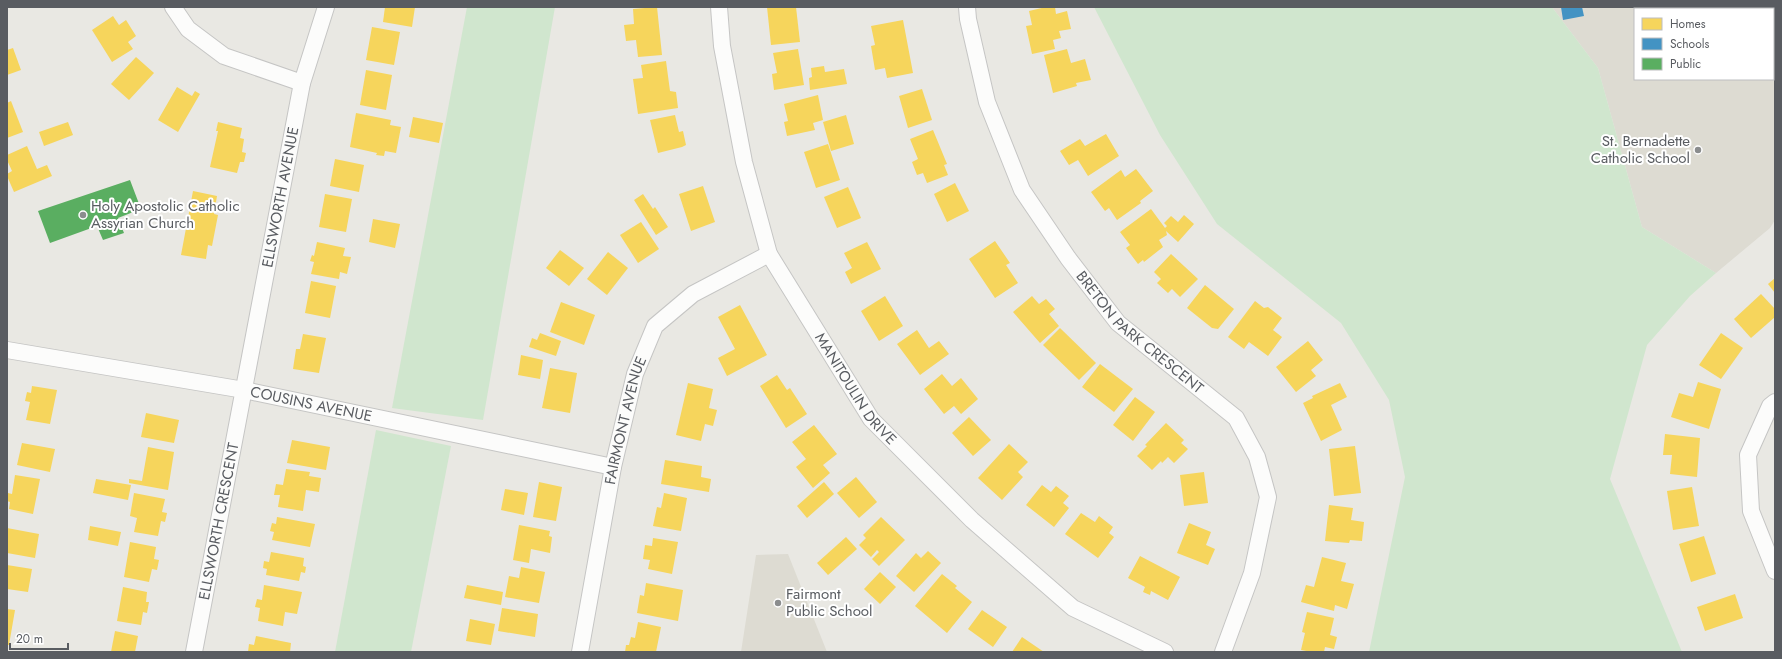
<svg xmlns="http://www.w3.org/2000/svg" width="1782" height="659" font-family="Jost,sans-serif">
	<rect width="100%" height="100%" fill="#e9e8e3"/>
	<g fill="#dddbd2" fill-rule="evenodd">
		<path d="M1552,7H1775V220L1770,228L1716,273L1642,227L1598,68ZM1635,9H1773V79H1635Z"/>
		<path d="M788,554L827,652H741L756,555Z"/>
	</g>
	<g fill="#d0e6ce">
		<path d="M467,7H555L483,420L392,408Z"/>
		<path d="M1094,7H1552L1598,68L1642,227L1716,273L1690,296L1647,345L1610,479L1682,652H1369L1405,477L1389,400L1341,323L1217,224L1160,135Z"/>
		<path d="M376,430L451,446L411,652H335Z"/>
	</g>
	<g fill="#f6d55c">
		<path d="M385,7H415L412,27L383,22Z"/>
		<path d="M657,7L662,55L638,57L636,40L626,41L624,25L634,24L633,9Z"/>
		<path d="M767,7H796L800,42L771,45Z"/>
		<path d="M1046,7H1055L1056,14L1067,11L1071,29L1059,31L1061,38L1053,40L1055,49L1032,54L1026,26L1032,25L1029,11Z"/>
		<path d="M113,16L119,25L126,20L136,36L128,42L133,49L112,62L92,30Z"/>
		<path d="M903,20L913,73L887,78L885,68L875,70L871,46L875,45L871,26Z"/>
		<path d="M372,27L400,32L394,65L366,60Z"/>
		<path d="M13,48L21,70L7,75V50Z"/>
		<path d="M798,49L804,85L774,90L772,74L777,73L773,53Z"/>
		<path d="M1067,49L1071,63L1085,59L1091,80L1076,83L1077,86L1053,93L1044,55Z"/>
		<path d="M136,57L154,73L129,100L111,84Z"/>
		<path d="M666,61L670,91L676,92L678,108L638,114L633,79L643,78L641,65Z"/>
		<path d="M824,66L825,72L844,69L847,84L810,90L809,78L812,77L811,68Z"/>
		<path d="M366,70L392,75L386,110L360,105Z"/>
		<path d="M177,87L192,96L195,91L200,94L178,132L158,120Z"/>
		<path d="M922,89L932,120L908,128L899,96Z"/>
		<path d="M818,95L823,120L813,123L815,130L787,136L784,122L788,121L784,104Z"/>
		<path d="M11,101L23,132L7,138V103Z"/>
		<path d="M356,113L391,120L390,125L401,127L396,153L385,151L384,156L376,155L377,153L350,147Z"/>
		<path d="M675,115L679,132L683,131L686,145L682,147L658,153L650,120Z"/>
		<path d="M846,115L854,144L831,151L823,122Z"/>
		<path d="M413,117L443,123L439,143L409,137Z"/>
		<path d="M68,122L73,135L44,146L39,132Z"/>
		<path d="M218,122L242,128L240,138L244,139L242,152L246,153L244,162H240L237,173L210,167L218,131H216Z"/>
		<path d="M933,130L947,164L944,165L948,175L927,183L923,173L917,175L912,162L918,159L910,139Z"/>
		<path d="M1106,134L1119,156L1088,176L1078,160L1069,165L1060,151L1080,139L1085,146Z"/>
		<path d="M828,144L840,180L816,188L804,152Z"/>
		<path d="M27,146L37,169L47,165L52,176L14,192L7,176V174L12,171L7,160V155Z"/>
		<path d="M335,159L364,165L359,192L330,186Z"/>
		<path d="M1136,169L1153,191L1140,201L1141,203L1117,220L1109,208L1105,211L1091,192L1121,170L1125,177Z"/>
		<path d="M955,183L969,211L947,222L934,194Z"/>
		<path d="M703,186L715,222L691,231L679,194Z"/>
		<path d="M848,187L861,218L837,228L824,197Z"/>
		<path d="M193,191L217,196L214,214L218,215L212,246L208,245L206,259L181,255Z"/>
		<path d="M325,194L352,199L346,232L319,227Z"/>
		<path d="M643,194L653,209L655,207L668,227L656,235L634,200Z"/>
		<path d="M1151,209L1165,228L1167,226L1164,223L1171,216L1178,222L1184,215L1194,224L1178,242L1166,231L1167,235L1159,240L1163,247L1144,262L1143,260L1138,264L1126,248L1130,245L1120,232Z"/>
		<path d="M373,219L400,224L395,248L369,242Z"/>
		<path d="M641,222L659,249L638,263L620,235Z"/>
		<path d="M995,241L1010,263L1006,265L1018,283L995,298L969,259Z"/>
		<path d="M317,242L345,248L343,256L351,257L347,274L340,272L339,279L311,274L314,262L310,261L312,255L314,256Z"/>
		<path d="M867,242L881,269L851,284L845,272L852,268L844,253Z"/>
		<path d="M560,250L584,268L569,286L546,268Z"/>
		<path d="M608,252L628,268L607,295L587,279Z"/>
		<path d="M1171,254L1198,279L1180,297L1172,289L1168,293L1157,283L1161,279L1154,272Z"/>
		<path d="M1775,278V293L1768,284Z"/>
		<path d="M311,281L336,286L330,318L305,313Z"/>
		<path d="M1205,285L1234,309L1218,329L1212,328L1187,308Z"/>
		<path d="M1761,294L1775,309V317L1751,338L1734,319Z"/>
		<path d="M885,296L903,326L879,341L861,311Z"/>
		<path d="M1032,296L1039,304L1046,299L1055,309L1049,314L1059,326L1040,343L1013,312Z"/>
		<path d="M1255,301L1264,308L1268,307L1282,318L1273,330L1282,337L1268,356L1249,342L1244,349L1228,337Z"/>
		<path d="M561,302L595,315L584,345L550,332Z"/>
		<path d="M740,305L767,355L727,376L718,358L735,349L718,317Z"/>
		<path d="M1060,328L1096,363L1079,380L1043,345Z"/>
		<path d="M917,330L929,348L939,341L949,354L920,375L897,344Z"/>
		<path d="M540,333L561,341L556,356L529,347L532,338L537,340Z"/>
		<path d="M1721,333L1743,348L1721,379L1699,365Z"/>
		<path d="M303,334L326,338L319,373L293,369L296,349H300Z"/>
		<path d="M1308,341L1323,360L1311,370L1316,376L1296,392L1276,367Z"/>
		<path d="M521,355L543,360L540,379L518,375Z"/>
		<path d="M1100,364L1133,389L1114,412L1082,387Z"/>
		<path d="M550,368L577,373L570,413L542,408Z"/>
		<path d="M942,374L952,386L961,378L978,399L961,414L954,406L944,414L924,389Z"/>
		<path d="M777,375L787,390L790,388L807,414L786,428L760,386Z"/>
		<path d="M1698,382L1721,389L1709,429L1671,417L1679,393L1693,397Z"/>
		<path d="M688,383L713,389L709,408L717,410L713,426L705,424L701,441L676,435Z"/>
		<path d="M1340,383L1347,397L1331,405L1342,430L1321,441L1303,403L1313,398L1312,396Z"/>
		<path d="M32,386L57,390L50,424L26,420L30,402L25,401L27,392L31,393Z"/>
		<path d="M1135,397L1155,412L1133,441L1113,425Z"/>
		<path d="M146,413L179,420L174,443L141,437Z"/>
		<path d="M969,417L991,440L973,456L952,433Z"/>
		<path d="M1166,423L1184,440L1181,443L1188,449L1174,463L1168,457L1162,463L1161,461L1152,470L1137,456L1147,446L1145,445Z"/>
		<path d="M814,425L837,454L823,465L830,473L813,488L796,467L806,459L792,442Z"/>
		<path d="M1665,434L1700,438L1697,477L1670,474L1672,455H1663Z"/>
		<path d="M292,440L330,447L326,470L287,463Z"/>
		<path d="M22,443L55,449L50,472L17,465Z"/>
		<path d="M1009,444L1028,462L1018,472L1023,477L1002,500L978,478Z"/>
		<path d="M1355,446L1361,493L1334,496L1329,449Z"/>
		<path d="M148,447L174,452L168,490L129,483V479L142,481Z"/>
		<path d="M665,460L702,466L701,477L711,479L709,492L661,484Z"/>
		<path d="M286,469L310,472L309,476L321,478L319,492L306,490L303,511L278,507L280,495H274L276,484L283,485Z"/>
		<path d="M1204,472L1208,503L1184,506L1180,475Z"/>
		<path d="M15,475L40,479L33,514L9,509L10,502L7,501V499L8,493L12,494Z"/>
		<path d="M856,477L877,502L859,518L837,493Z"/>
		<path d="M96,479L131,485L128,500L93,493Z"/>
		<path d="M539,482L562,487L556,521L533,517Z"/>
		<path d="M824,482L834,494L807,518L797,506Z"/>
		<path d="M1042,485L1051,492L1056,486L1069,496L1063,503L1069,508L1054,527L1026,505Z"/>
		<path d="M1692,487L1699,526L1673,530L1667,491Z"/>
		<path d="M505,489L528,493L524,515L501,510Z"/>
		<path d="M134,493L165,499L162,512L167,513L165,522L161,521L158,536L134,532L137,518L130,516Z"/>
		<path d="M664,493L687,498L681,531L653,526L657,507L661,508Z"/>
		<path d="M1329,505L1353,508L1351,520L1364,522L1362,541L1350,540L1349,543L1325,541Z"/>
		<path d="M1081,513L1095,522L1099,516L1113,527L1109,533L1114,537L1098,558L1065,534Z"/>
		<path d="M277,517L315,524L310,547L272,540L274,532L270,531L272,523L276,524Z"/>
		<path d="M881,517L905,540L879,566L872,559L879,552L877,550L871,557L859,545L866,538L863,535Z"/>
		<path d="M1189,523L1211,532L1206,545L1215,549L1208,565L1177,553Z"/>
		<path d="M519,525L550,531L549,536L552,537L550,553L531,549L529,563L513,560Z"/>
		<path d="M90,526L121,532L118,546L88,540Z"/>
		<path d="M7,528L39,534L35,558L7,553Z"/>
		<path d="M1704,536L1716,574L1691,582L1679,544Z"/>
		<path d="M846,537L857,549L828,575L817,563Z"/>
		<path d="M653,538L678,542L672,574L648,569L650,560L643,559L645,545L652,546Z"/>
		<path d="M130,542L156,547L154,559L159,560L157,570L152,569L149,582L124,577Z"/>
		<path d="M928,551L941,563L914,592L896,576L916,553L921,558Z"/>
		<path d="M271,552L304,558L303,566L306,567L305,573L301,572L299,581L266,575L267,569L263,568L264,561L269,562Z"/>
		<path d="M1140,556L1180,577L1168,600L1151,591L1150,595L1143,592L1145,587L1128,578Z"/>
		<path d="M1322,557L1346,563L1341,581L1354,584L1347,609L1335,605L1334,611L1301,602L1306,585L1314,587Z"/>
		<path d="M7,565L32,569L28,592L7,589Z"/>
		<path d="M521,567L545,572L539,603L505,597L509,576L519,578Z"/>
		<path d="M880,572L896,587L880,604L864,589Z"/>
		<path d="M942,574L957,586L955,588L972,602L947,633L915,606Z"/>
		<path d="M646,583L683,590L678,621L637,613L640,595L644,596Z"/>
		<path d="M264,585L302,592L297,614L285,612L283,626L258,621L260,608L255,607L257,599L262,600Z"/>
		<path d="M467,585L503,592L501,605L464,598Z"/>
		<path d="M123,587L147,592L146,602H149L147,613L143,612L141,625L117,621Z"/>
		<path d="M1735,594L1743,618L1705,631L1697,607Z"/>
		<path d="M502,608L538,614L535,637L498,631Z"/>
		<path d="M7,609L15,610L9,645H7Z"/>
		<path d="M982,610L1007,627L993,647L968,629Z"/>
		<path d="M1307,612L1334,618L1330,635L1337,637L1334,649L1325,647L1324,652H1312L1301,650L1305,633L1302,632Z"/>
		<path d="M470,619L495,624L491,645L466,641Z"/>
		<path d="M638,622L661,627L656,652H625L626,645H629L631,637L635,638Z"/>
		<path d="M115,631L138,636L135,652H111Z"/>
		<path d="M256,636L291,643L290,652H248L249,644L254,645Z"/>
		<path d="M1022,637L1044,652H1012Z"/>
	</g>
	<path fill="#4393c3" d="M1561,7H1582L1584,16L1563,20Z"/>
	<path fill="#5aae61" d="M130,180L141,209L118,218L124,233L103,240L97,226L50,243L38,211Z"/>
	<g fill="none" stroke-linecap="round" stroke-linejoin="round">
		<defs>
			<g id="minor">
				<path d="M173,7L188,29L224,56L302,83"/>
				<path id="s1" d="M719,7L722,46L744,162L769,254L871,419L972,520L1073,608L1165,652"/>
				<path id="s2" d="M967,7L968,19L987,102L1022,190L1068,258L1118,323L1236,418L1257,457L1268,497L1252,573L1223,652"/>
				<path id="s3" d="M7,350L244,390L613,467"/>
				<path d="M1775,402L1770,406L1748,455L1751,511L1775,571"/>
				<path id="s4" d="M194,652L302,83L326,7"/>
				<path id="s5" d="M580,652L613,467L635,374L655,326L693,294L769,254"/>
			</g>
		</defs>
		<use href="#minor" stroke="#c5c5c4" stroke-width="18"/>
		<use href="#minor" stroke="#fcfcfb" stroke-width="16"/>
	</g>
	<g fill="#8b8d8e" stroke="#fff" stroke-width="1.5">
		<circle cx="1698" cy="150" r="4"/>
		<circle cx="83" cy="215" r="4"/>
		<circle cx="778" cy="603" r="4"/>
	</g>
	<g text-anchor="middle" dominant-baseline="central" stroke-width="4" stroke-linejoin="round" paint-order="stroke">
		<g font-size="15" fill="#595c61" stroke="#fff" text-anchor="start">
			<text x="1690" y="141" text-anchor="end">St. Bernadette<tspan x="1690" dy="17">Catholic School</tspan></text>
			<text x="91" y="206">Holy Apostolic Catholic<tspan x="91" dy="17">Assyrian Church</tspan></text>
			<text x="786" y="594">Fairmont<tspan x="786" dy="17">Public School</tspan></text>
		</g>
		<g font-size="15" fill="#595c61" stroke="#fff">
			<text stroke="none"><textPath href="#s4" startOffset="463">ELLSWORTH AVENUE</textPath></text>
			<text stroke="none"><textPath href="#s2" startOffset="378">BRETON PARK CRESCENT</textPath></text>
			<text stroke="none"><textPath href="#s1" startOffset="413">MANITOULIN DRIVE</textPath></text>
			<text stroke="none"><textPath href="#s3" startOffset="309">COUSINS AVENUE</textPath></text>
			<text stroke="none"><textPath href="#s5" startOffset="236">FAIRMONT AVENUE</textPath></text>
			<text stroke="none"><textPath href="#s4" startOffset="133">ELLSWORTH CRESCENT</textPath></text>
		</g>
	</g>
	<rect width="1782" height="659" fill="none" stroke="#595c61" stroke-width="16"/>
	<rect x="1634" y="8" width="140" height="72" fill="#ffffff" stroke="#bdbec0"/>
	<rect x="1642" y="18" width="20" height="12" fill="#f6d55c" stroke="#bdbec0"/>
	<text x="1670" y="28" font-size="12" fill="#595c61">Homes</text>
	<rect x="1642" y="38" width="20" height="12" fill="#4393c3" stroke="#bdbec0"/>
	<text x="1670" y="48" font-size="12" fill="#595c61">Schools</text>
	<rect x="1642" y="58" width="20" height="12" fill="#5aae61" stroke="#bdbec0"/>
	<text x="1670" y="68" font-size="12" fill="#595c61">Public</text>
	<path d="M10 643v6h58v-6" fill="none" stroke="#595c61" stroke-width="2"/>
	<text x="16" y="643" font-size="12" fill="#595c61" stroke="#ffffff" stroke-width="3" paint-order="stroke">20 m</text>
</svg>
